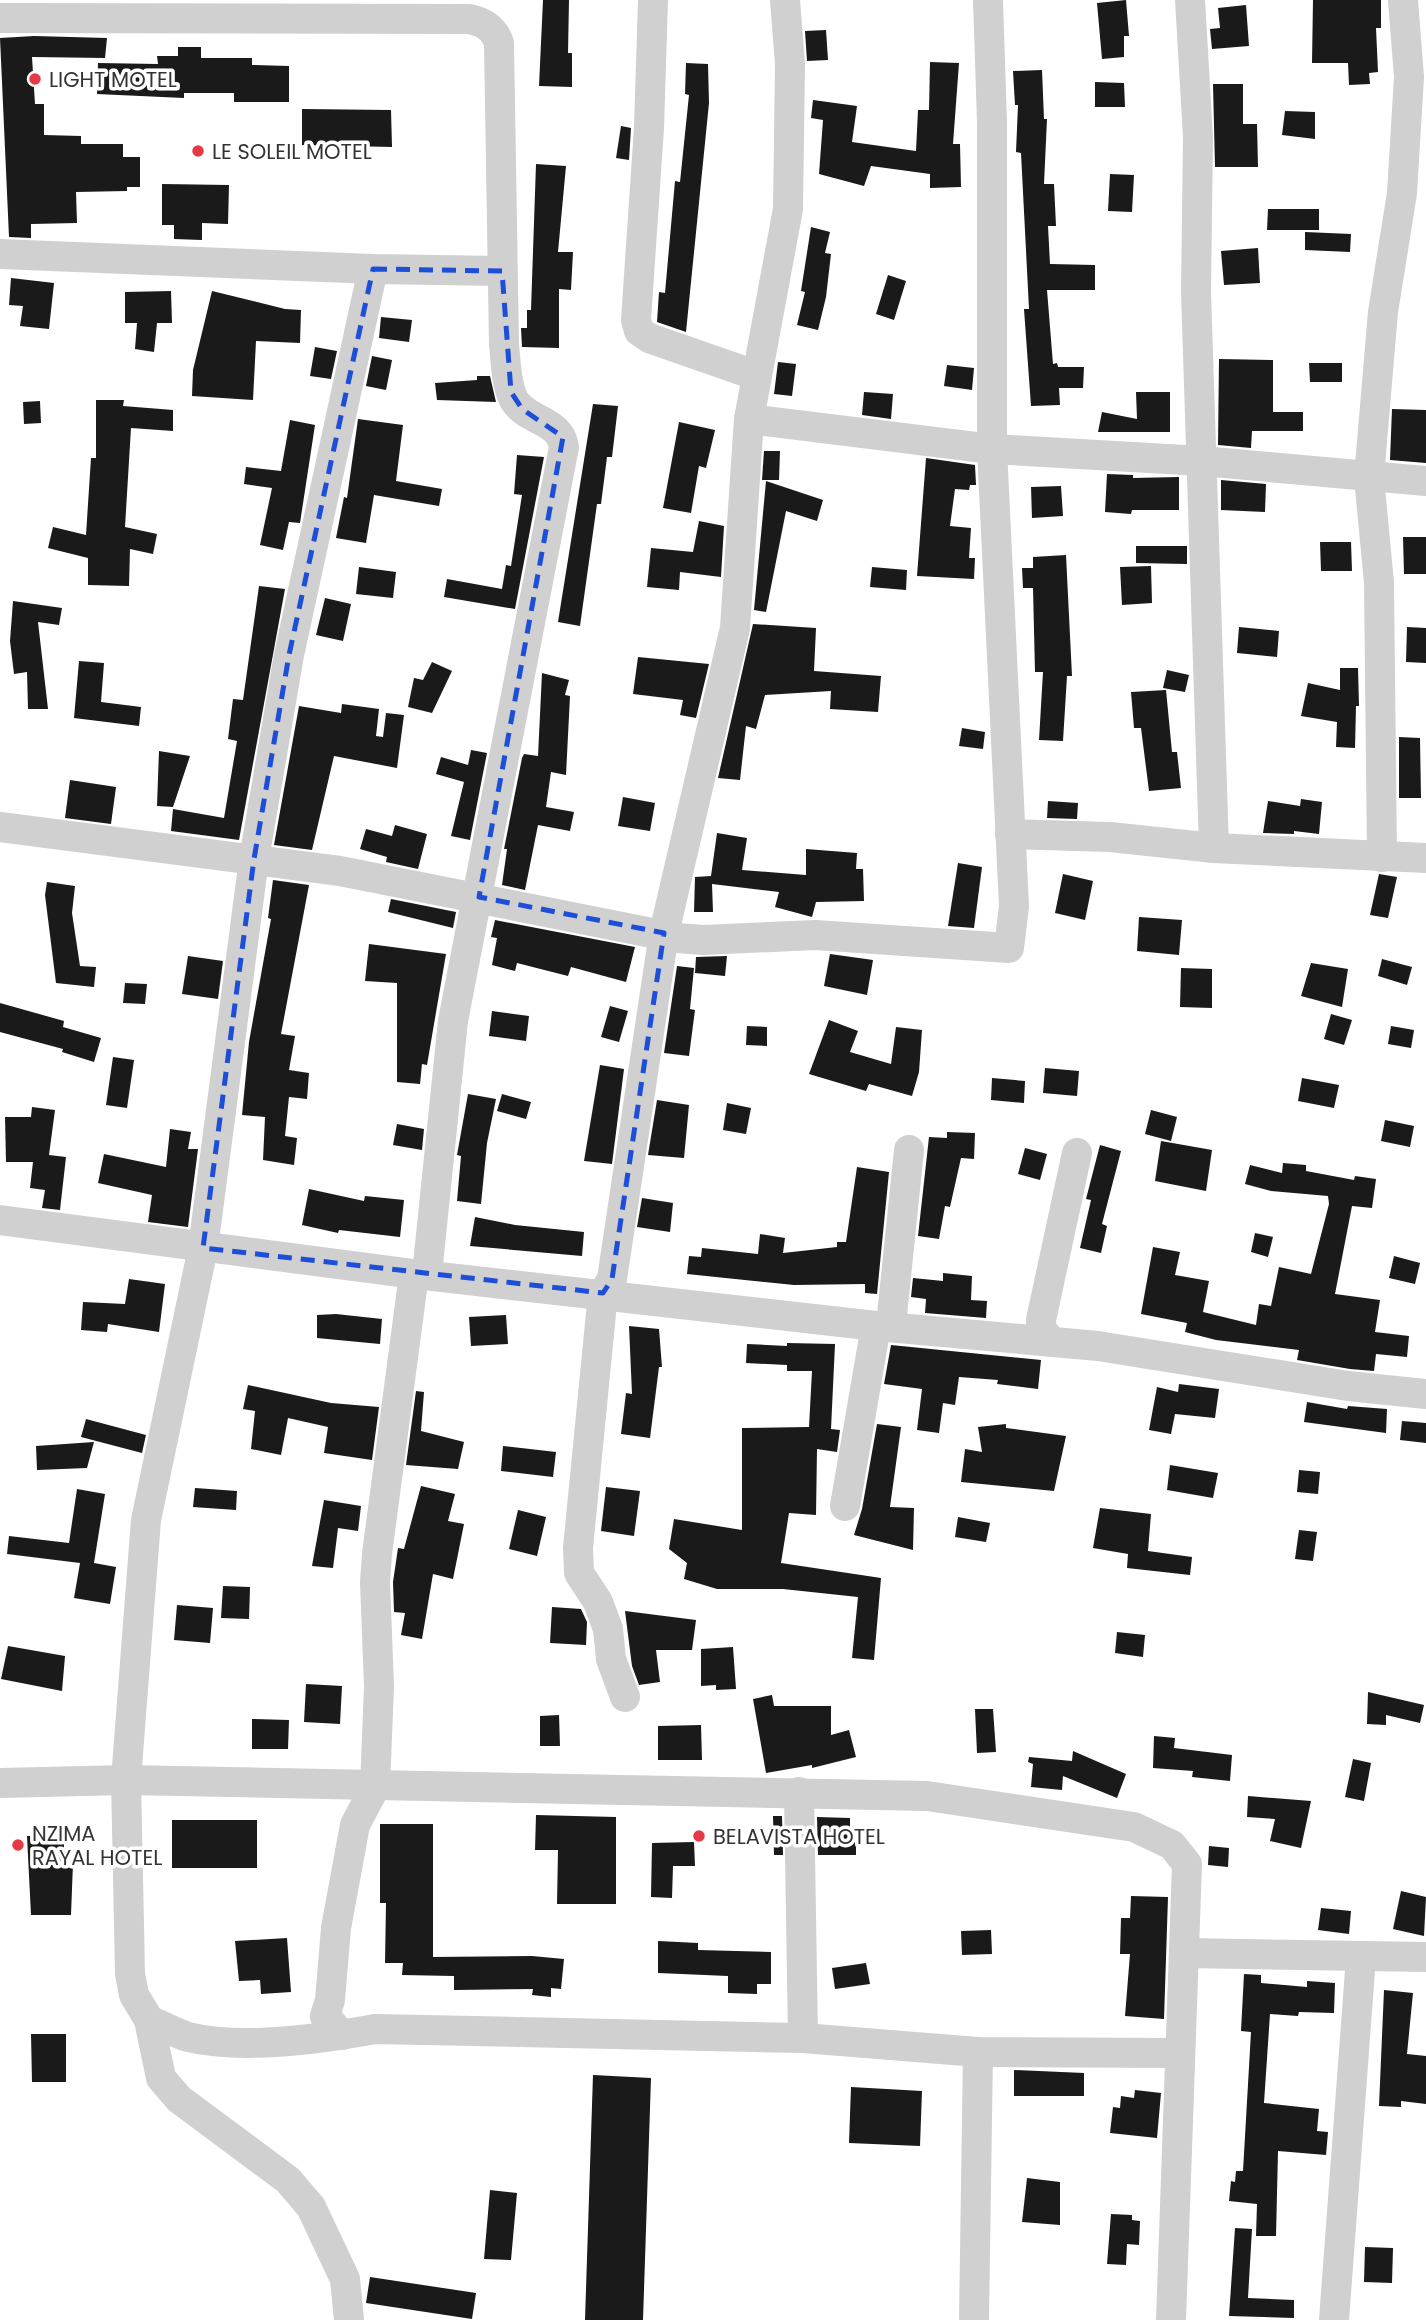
<svg xmlns="http://www.w3.org/2000/svg" width="1426" height="2320" font-family="Poppins,sans-serif">
	<rect width="100%" height="100%" fill="#fff"/>
	<g fill="#1a1a1a">
		<path d="M543,0H569L568,53H572V87L539,86Z"/>
		<path d="M1126,0L1129,36H1124V57L1102,59L1097,3Z"/>
		<path d="M1313,0H1381V28H1376L1378,72L1369,73L1370,84L1349,85L1348,63H1312Z"/>
		<path d="M1246,5L1249,46L1212,49L1210,29L1220,28L1218,8Z"/>
		<path d="M826,30L828,60L807,61L805,31Z"/>
		<path d="M34,36L107,38L105,58L32,57L35,104H44V135L81,136V144H123V157H140V187H127V191L76,192L77,223L31,224V238L9,237L0,38Z"/>
		<path d="M178,47H201V58H252V65L289,66V102H234V93H184V98L97,94L98,63L158,64L157,56H178Z"/>
		<path d="M930,62L959,63L953,144H960L961,187L930,188V174L871,166L864,186L819,174L823,120L811,118L813,100L857,106L852,142L916,151L918,110H929Z"/>
		<path d="M686,63L708,64L709,103L686,332L657,322L659,292L665,293L675,181L680,182L689,95L685,94Z"/>
		<path d="M1042,70L1044,119H1047L1044,184H1054L1056,226H1048L1050,264L1095,265V290H1047L1053,364L1057,363L1058,367H1084L1083,388H1059L1060,405L1031,406L1024,309H1029L1021,153L1016,152L1018,105H1015L1013,71Z"/>
		<path d="M1095,82L1124,83L1125,107H1095Z"/>
		<path d="M1213,84H1243V124H1257L1258,167H1215Z"/>
		<path d="M302,109L391,110L392,147L302,145Z"/>
		<path d="M1285,111L1315,112V139L1282,135Z"/>
		<path d="M621,126L631,128L629,160L616,158Z"/>
		<path d="M536,164L566,166L558,252H573L571,290L559,289V348L522,347L521,328H527V310H531Z"/>
		<path d="M1110,174L1134,175L1132,212L1108,211Z"/>
		<path d="M162,184L229,185L228,224L202,223V240L174,239V225H162Z"/>
		<path d="M1268,209H1319V230H1267Z"/>
		<path d="M811,227L830,232L825,253L831,254L826,297L818,330L797,325L805,292L801,291Z"/>
		<path d="M1305,232L1351,234L1350,252L1305,250Z"/>
		<path d="M1258,248L1260,283L1224,285L1221,251Z"/>
		<path d="M888,275L906,281L894,320L876,314Z"/>
		<path d="M11,278L54,283L49,329L20,326L23,306L9,305Z"/>
		<path d="M171,291L172,323H157L154,352L135,349L137,323H125V292Z"/>
		<path d="M212,291L285,309L301,310L300,343L256,341L253,400L192,396L193,370Z"/>
		<path d="M381,317L412,320L409,342L379,338Z"/>
		<path d="M315,347L337,351L331,379L310,376Z"/>
		<path d="M372,356L392,360L386,390L366,386Z"/>
		<path d="M1219,359L1273,360V412H1303V431H1252L1251,448L1218,445Z"/>
		<path d="M778,362L796,364L792,396L774,394Z"/>
		<path d="M1309,363H1342V382H1310Z"/>
		<path d="M947,365L974,368L972,390L944,386Z"/>
		<path d="M477,376H490L496,402L437,400L435,383L477,380Z"/>
		<path d="M864,392L893,394L891,419L862,415Z"/>
		<path d="M1136,392H1170V432H1098L1102,412L1137,419Z"/>
		<path d="M96,400H124L123,406L173,410V431L131,428L125,527L157,534L153,554L130,549L129,586L88,585V558L48,548L53,527L86,535L91,458H96Z"/>
		<path d="M40,401L41,423L24,424L23,402Z"/>
		<path d="M593,404L618,406L612,457H607L601,504H597L580,626L558,622Z"/>
		<path d="M1392,409L1426,410V463L1390,460Z"/>
		<path d="M358,419L403,425L396,481L442,489L439,506L374,495L366,543L336,538L344,497L347,498Z"/>
		<path d="M290,420L315,425L300,523L289,522L283,550L260,545L272,488L244,484L246,467L281,471Z"/>
		<path d="M679,422L715,430L706,468L699,466L691,513L663,508Z"/>
		<path d="M764,451H780L779,480H762Z"/>
		<path d="M517,455L544,457L515,609L444,597L447,579L502,589L506,565L511,566L522,495L514,494Z"/>
		<path d="M926,458L975,465L976,485H970L969,490L955,489L950,526L971,528L969,558H975L974,579L917,576Z"/>
		<path d="M1107,474L1133,475V478L1179,477V510H1132L1131,514L1105,512Z"/>
		<path d="M1221,480L1266,484L1265,512L1221,510Z"/>
		<path d="M766,481L823,500L817,521L786,511L766,612L754,610Z"/>
		<path d="M1061,486L1063,516L1032,518L1031,487Z"/>
		<path d="M699,521L724,526L721,577L680,572L679,590L647,587L651,548L693,552Z"/>
		<path d="M1403,537H1426V574H1404Z"/>
		<path d="M1320,542H1351L1352,571H1321Z"/>
		<path d="M1136,546H1187V564L1136,563Z"/>
		<path d="M1066,555L1072,676H1067L1063,741L1039,740L1043,672H1035L1033,588H1023L1022,568H1033V557Z"/>
		<path d="M1151,566L1152,603L1122,605L1120,567Z"/>
		<path d="M359,567L396,572L393,598L356,594Z"/>
		<path d="M872,567L907,570L906,590L870,587Z"/>
		<path d="M259,586L285,589L239,840L171,831L173,809L224,818L237,741L228,739L233,699L243,700Z"/>
		<path d="M325,598L351,604L343,641L316,635Z"/>
		<path d="M13,601L62,608L59,625L38,622L48,709H28L27,672L14,674L10,641Z"/>
		<path d="M753,624L816,628L814,671L881,676L878,712L830,709L831,691L765,695L756,729L746,726L740,780L718,778Z"/>
		<path d="M1239,627L1279,631L1277,657L1237,653Z"/>
		<path d="M1407,627L1426,628V663L1406,662Z"/>
		<path d="M638,657L709,664L696,718L680,715L683,700L633,694Z"/>
		<path d="M79,661L104,663L101,702L141,707L139,726L74,718Z"/>
		<path d="M432,662L452,671L432,713L408,707L414,678L423,680Z"/>
		<path d="M1340,668H1358L1359,706H1356L1355,748L1336,747L1337,722L1301,716L1308,683L1340,690Z"/>
		<path d="M1167,670L1189,675L1185,692L1163,688Z"/>
		<path d="M542,673L569,680L565,695L570,696L566,775L551,772L546,807L574,812L570,831L538,825L525,890L502,885L507,849H504L522,758L524,754L538,756Z"/>
		<path d="M1166,690L1172,752H1177L1181,788L1149,791L1141,728H1134L1131,692Z"/>
		<path d="M342,704L379,709L376,736L383,737L386,713L404,715L397,768L334,756L312,850L274,845L299,706L341,713Z"/>
		<path d="M962,728L985,732L983,749L959,746Z"/>
		<path d="M1399,737L1420,738L1421,798H1399Z"/>
		<path d="M471,750L487,753L470,840L451,836L464,782L436,774L441,757L468,765Z"/>
		<path d="M159,751L190,756L173,807L157,806Z"/>
		<path d="M70,780L116,787L111,824L65,818Z"/>
		<path d="M623,797L655,803L650,831L618,826Z"/>
		<path d="M1301,799L1322,802L1319,834L1294,831V834L1263,833L1268,801L1300,806Z"/>
		<path d="M1048,801L1078,803L1077,819L1047,818Z"/>
		<path d="M395,825L427,834L418,869L386,862L387,857L360,849L366,829L392,836Z"/>
		<path d="M717,833L747,838L742,870L806,875V849L857,853L856,869H863L864,901L816,902L812,917L775,907L779,892L712,884L713,912H694L695,877L711,876Z"/>
		<path d="M958,863L982,867L974,928L948,926Z"/>
		<path d="M1063,874L1093,881L1085,920L1055,913Z"/>
		<path d="M1379,874L1397,877L1388,918L1370,915Z"/>
		<path d="M273,880L309,885L281,1034L295,1036L289,1070L309,1073L307,1099L289,1097L285,1136L297,1138L294,1165L263,1160L265,1117L242,1115L249,1042L271,919L268,918Z"/>
		<path d="M47,882L75,886L72,913L80,966L96,967L94,987L56,983L45,895Z"/>
		<path d="M391,899L456,912L453,928L388,912Z"/>
		<path d="M1139,917L1182,920L1179,955L1137,951Z"/>
		<path d="M495,920L635,947L626,982L571,967L568,976L517,963L515,971L492,965L497,938L491,937Z"/>
		<path d="M369,944L446,954L427,1065L422,1064L420,1084L397,1082V983L365,981Z"/>
		<path d="M830,954L873,960L867,995L824,986Z"/>
		<path d="M188,956L223,961L218,999L182,994Z"/>
		<path d="M727,956L725,976L695,973L696,957Z"/>
		<path d="M1382,959L1412,967L1407,985L1378,976Z"/>
		<path d="M1311,963L1348,969L1342,1007L1301,996Z"/>
		<path d="M677,966L694,968L690,1009L695,1010L689,1056L664,1053Z"/>
		<path d="M1181,968L1212,969V1008L1180,1007Z"/>
		<path d="M125,983L147,984L145,1004L123,1003Z"/>
		<path d="M0,1003L64,1021L63,1027L101,1038L94,1062L62,1052L63,1049L0,1032Z"/>
		<path d="M610,1006L628,1011L619,1042L601,1037Z"/>
		<path d="M492,1011L529,1016L526,1041L489,1036Z"/>
		<path d="M1331,1014L1352,1020L1344,1045L1324,1039Z"/>
		<path d="M829,1020L858,1031L850,1052L891,1064L896,1027L922,1030L919,1072L912,1096L869,1084L866,1091L809,1074Z"/>
		<path d="M747,1026L767,1027V1046L746,1045Z"/>
		<path d="M1391,1026L1414,1030L1411,1048L1388,1044Z"/>
		<path d="M113,1057L134,1060L127,1108L106,1105Z"/>
		<path d="M600,1065L624,1069L612,1164L584,1161Z"/>
		<path d="M1045,1068L1079,1071L1077,1096L1043,1093Z"/>
		<path d="M992,1078L1025,1081L1024,1103L991,1100Z"/>
		<path d="M1302,1078L1339,1085L1334,1108L1298,1101Z"/>
		<path d="M468,1094L496,1099L487,1143L481,1204L457,1201L461,1156L457,1155Z"/>
		<path d="M502,1094L531,1102L526,1119L497,1111Z"/>
		<path d="M657,1100L689,1105L684,1158L648,1155Z"/>
		<path d="M727,1103L751,1108L746,1134L723,1130Z"/>
		<path d="M32,1107L55,1110L49,1155L66,1157L60,1210L42,1208L45,1190L30,1188L33,1162H6L5,1117H31Z"/>
		<path d="M1151,1110L1177,1117L1171,1141L1145,1134Z"/>
		<path d="M1385,1120L1414,1126L1410,1147L1381,1141Z"/>
		<path d="M397,1124L424,1129L422,1150L393,1145Z"/>
		<path d="M170,1129L191,1132L188,1149H198L188,1227L148,1222L152,1195L98,1183L104,1154L166,1167Z"/>
		<path d="M947,1132L975,1133L974,1159L961,1158L950,1207L945,1206L939,1239L918,1236L929,1137L947,1138Z"/>
		<path d="M1161,1141L1212,1150L1206,1191L1155,1181Z"/>
		<path d="M1100,1145L1121,1151L1102,1224L1107,1226L1101,1253L1080,1248L1091,1200L1086,1199Z"/>
		<path d="M1025,1148L1047,1154L1040,1180L1018,1174Z"/>
		<path d="M1283,1163L1306,1165V1171L1354,1180L1355,1176L1376,1179L1372,1208L1352,1206L1335,1294L1380,1300L1375,1332L1409,1336L1407,1357L1376,1354L1374,1371L1350,1369L1297,1360L1299,1350L1216,1340L1185,1332L1187,1323L1141,1314L1153,1247L1180,1252L1175,1275L1209,1281L1203,1312L1256,1325L1259,1304L1271,1306L1279,1267L1311,1274L1329,1204L1328,1196L1271,1191L1245,1184L1250,1165L1282,1173Z"/>
		<path d="M857,1167L889,1172L877,1294L865,1293V1284L794,1285L687,1274L689,1256L701,1257L702,1248L758,1254L760,1234L785,1238L783,1253L837,1247V1242H846Z"/>
		<path d="M309,1189L364,1201L365,1196L404,1200L400,1237L339,1230L338,1233L302,1225Z"/>
		<path d="M642,1198L673,1203L670,1232L637,1227Z"/>
		<path d="M475,1217L515,1225L584,1232L582,1256L470,1246Z"/>
		<path d="M1255,1233L1273,1237L1268,1257L1251,1252Z"/>
		<path d="M1394,1256L1420,1263L1415,1284L1389,1278Z"/>
		<path d="M943,1273L972,1276L971,1300L987,1301L986,1318L925,1313L926,1299L911,1297L913,1278L943,1281Z"/>
		<path d="M129,1279L165,1284L159,1332L108,1324L107,1332L81,1330L83,1302L125,1304Z"/>
		<path d="M336,1314L382,1319L380,1344L317,1338V1315Z"/>
		<path d="M506,1315L508,1344L471,1346L469,1317Z"/>
		<path d="M629,1326L659,1329L662,1367H659L650,1438L621,1434L626,1393L632,1394Z"/>
		<path d="M787,1343L835,1344L831,1429L840,1430L837,1452L817,1449L816,1515L789,1513L781,1563L881,1578L874,1660L852,1658L858,1597L783,1589H717L684,1579L687,1563L669,1549L674,1519L742,1530V1428L809,1427L812,1371H787V1365L746,1363L747,1344L787,1346Z"/>
		<path d="M891,1345L1041,1360L1038,1389L997,1384L998,1380L959,1377L955,1405L943,1403L939,1433L917,1430L922,1389L884,1384Z"/>
		<path d="M1179,1384L1219,1389L1215,1418L1175,1414L1171,1434L1149,1430L1157,1387L1178,1392Z"/>
		<path d="M248,1385L331,1403L379,1407L372,1460L324,1453L328,1427L288,1418L281,1455L251,1449L255,1411L243,1409Z"/>
		<path d="M416,1391L424,1392L421,1431L464,1442L458,1469L406,1465Z"/>
		<path d="M1307,1402L1347,1409L1348,1406L1387,1409L1386,1433L1304,1422Z"/>
		<path d="M86,1419L146,1435L142,1453L81,1437Z"/>
		<path d="M1402,1421L1426,1423V1443L1400,1440Z"/>
		<path d="M877,1424L901,1427L890,1507L914,1508L913,1550L854,1535L862,1509Z"/>
		<path d="M1006,1424V1428L1066,1436L1054,1491L961,1482L965,1449L982,1452L978,1427Z"/>
		<path d="M94,1442L87,1468L37,1470L36,1446Z"/>
		<path d="M503,1446L556,1452L553,1477L501,1471Z"/>
		<path d="M1170,1465L1218,1473L1213,1498L1167,1490Z"/>
		<path d="M1299,1470L1320,1472L1318,1494L1297,1492Z"/>
		<path d="M421,1486L455,1494L448,1521L464,1524L453,1579L433,1574L422,1639L401,1635L405,1613L394,1612L393,1582L398,1548L404,1549Z"/>
		<path d="M606,1487L640,1491L634,1536L601,1531Z"/>
		<path d="M195,1488L237,1491L236,1510L193,1507Z"/>
		<path d="M77,1489L105,1494L94,1563L116,1567L110,1604L74,1598L80,1563L7,1554L9,1536L69,1543Z"/>
		<path d="M324,1500L361,1506L358,1531L338,1528L333,1568L312,1566Z"/>
		<path d="M1100,1508L1151,1514L1148,1551L1192,1557L1190,1575L1127,1568L1128,1554L1093,1548Z"/>
		<path d="M518,1510L546,1517L537,1556L509,1549Z"/>
		<path d="M958,1517L990,1523L986,1542L955,1537Z"/>
		<path d="M1299,1530L1317,1532L1313,1561L1295,1559Z"/>
		<path d="M223,1586L250,1587L249,1619L221,1618Z"/>
		<path d="M177,1605L213,1608L210,1643L174,1640Z"/>
		<path d="M552,1607L581,1609L587,1622L586,1645L550,1643Z"/>
		<path d="M625,1611L696,1620L692,1650H656L660,1682L639,1685L632,1666Z"/>
		<path d="M1117,1632L1145,1635L1143,1657L1115,1653Z"/>
		<path d="M8,1646L65,1656L62,1691L1,1679Z"/>
		<path d="M733,1647L736,1689L716,1690V1685L701,1686V1649Z"/>
		<path d="M306,1684L342,1686L340,1724L304,1722Z"/>
		<path d="M1368,1692L1424,1705L1420,1723L1386,1715V1725L1367,1724Z"/>
		<path d="M772,1695L774,1706H831V1735L849,1730L856,1757L812,1768V1765L766,1773L753,1699Z"/>
		<path d="M975,1709H993L996,1752L977,1753Z"/>
		<path d="M559,1715L560,1746H540V1716Z"/>
		<path d="M252,1719L289,1720L288,1749H252Z"/>
		<path d="M701,1725L702,1760H658V1726Z"/>
		<path d="M1154,1736L1175,1738L1174,1748L1232,1755L1230,1781L1192,1777L1193,1771L1153,1768Z"/>
		<path d="M1073,1751L1126,1774L1117,1798L1063,1776L1062,1790L1031,1787L1033,1764L1028,1762L1029,1757L1072,1761Z"/>
		<path d="M1353,1759L1371,1763L1364,1801L1345,1797Z"/>
		<path d="M1248,1796L1311,1801L1301,1848L1270,1841L1275,1819L1247,1817Z"/>
		<path d="M536,1815L616,1817V1904H557L558,1850H535Z"/>
		<path d="M773,1816H782L783,1855H774Z"/>
		<path d="M817,1817L850,1818V1838H856V1855H818Z"/>
		<rect x="172" y="1820" width="85" height="48"/>
		<path d="M380,1824H433V1957L532,1956L564,1959L561,1989L551,1988V1997L532,1995L533,1989L454,1990V1976L402,1975L403,1963H385L386,1903H380Z"/>
		<path d="M27,1836H64V1863H73L71,1915H31Z"/>
		<path d="M694,1842L695,1866H673L672,1898L651,1897L652,1843Z"/>
		<path d="M1209,1846L1229,1848L1228,1867L1208,1865Z"/>
		<path d="M1401,1891L1426,1897L1424,1936L1393,1929Z"/>
		<path d="M1131,1896L1168,1897L1164,2019L1125,2016L1130,1954H1120L1121,1918H1130Z"/>
		<path d="M1321,1908L1351,1911L1349,1934L1318,1930Z"/>
		<path d="M991,1930L992,1954L962,1955L961,1931Z"/>
		<path d="M287,1938L291,1992L261,1994L260,1980L239,1981L235,1941Z"/>
		<path d="M658,1941L698,1943V1950L771,1952V1984H757V1994L728,1993V1976L658,1973Z"/>
		<path d="M866,1963L870,1984L835,1989L832,1968Z"/>
		<path d="M1244,1974L1261,1975V1983L1307,1987V1981L1335,1983L1334,2013L1299,2012L1298,2016L1270,2014L1264,2103L1319,2109L1317,2131L1328,2132L1326,2155L1278,2151L1276,2236H1256L1257,2204L1229,2201L1231,2181L1235,2182L1236,2171H1243L1251,2032L1241,2031Z"/>
		<path d="M1384,1990L1413,1993L1407,2054L1426,2056V2104L1401,2101V2107L1379,2106Z"/>
		<path d="M31,2034H66V2082H32Z"/>
		<path d="M1014,2070L1084,2073V2096H1014Z"/>
		<path d="M593,2075L651,2078L643,2320H585Z"/>
		<path d="M851,2087L922,2091L920,2146L849,2143Z"/>
		<path d="M1135,2090L1161,2093L1157,2138L1110,2133L1113,2107L1120,2108L1121,2096L1134,2098Z"/>
		<path d="M1027,2178L1060,2182V2225L1022,2222Z"/>
		<path d="M490,2190L517,2193L511,2260L484,2259Z"/>
		<path d="M1111,2214L1132,2215V2220L1140,2221L1139,2245L1127,2244L1126,2265L1107,2264Z"/>
		<path d="M1235,2228L1252,2229L1248,2298L1294,2300V2318L1229,2316Z"/>
		<path d="M1365,2247L1393,2248L1392,2283L1364,2282Z"/>
		<path d="M370,2277L476,2293L472,2319L366,2303Z"/>
	</g>
	<g fill="none" stroke-linecap="round" stroke-linejoin="round">
		<g stroke="#d0d0d0" stroke-width="30">
			<path d="M653,0L649,128L636,320L639,331L649,338L755,375"/>
			<path d="M1190,0L1198,137L1196,292L1214,848"/>
			<path d="M0,18L469,19C484,22 494,28 499,43L504,345C506,362 506,385 514,400C527,422 560,419 564,447L453,1021L427,1274"/>
			<path d="M0,254L373,269L502,271"/>
			<path d="M749,419L992,449L1202,461L1426,481"/>
			<path d="M0,827L340,871L677,938L703,940L815,935L1009,948L1014,906L992,449V122L988,0"/>
			<path d="M1010,834L1110,837L1214,848L1426,858"/>
			<path d="M1382,857L1379,583L1369,477L1383,312L1402,193L1409,77L1403,0"/>
			<path d="M0,1220L414,1274L876,1326L1098,1346L1348,1386L1426,1394"/>
			<path d="M891,1325L909,1150"/>
			<path d="M1052,1342L1041,1329V1320L1077,1153"/>
			<path d="M845,1506L876,1326"/>
			<path d="M625,1697L611,1659L608,1629L598,1602L579,1573L578,1548L603,1293L612,1279L664,933L735,628L749,419L788,209L790,64L785,0"/>
			<path d="M0,1783L126,1780L927,1796L1134,1827L1172,1845L1187,1864L1171,2320"/>
			<path d="M799,1792L803,2038"/>
			<path d="M1185,1953L1426,1957"/>
			<path d="M149,2020C161,2025 175,2033 188,2037C242,2050 321,2039 375,2029L803,2038L978,2052L1180,2053"/>
			<path d="M342,2035L325,2016L330,2000L336,1928L355,1825L375,1787L379,1686L375,1582L377,1554L414,1274"/>
			<path d="M349,2320L345,2279L311,2207L288,2180L179,2099L161,2078L149,2020L134,1995L130,1974L126,1780L146,1520L203,1248L254,859L289,655L373,269"/>
			<path d="M974,2320L978,2052"/>
			<path d="M1334,2320L1361,1957"/>
		</g>
	</g>
	<path fill="none" stroke="#1d4ed8" stroke-width="5" stroke-dasharray="14 9" stroke-linejoin="round" d="M373,269L502,271L511,392L522,409L563,437L479,897L664,933L612,1279L603,1293L203,1248L254,859L289,655Z"/>
	<g fill="#e63946" stroke="#fff" stroke-width="2.5">
		<circle cx="35" cy="79" r="7"/>
		<circle cx="198" cy="151" r="7"/>
		<circle cx="699" cy="1836" r="7"/>
		<circle cx="18" cy="1845" r="7"/>
	</g>
	<g text-anchor="middle" dominant-baseline="central" stroke-width="7" stroke-linejoin="round" paint-order="stroke">
		<g font-size="21" fill="#333" stroke="#fff" text-anchor="start">
			<text x="49" y="79">LIGHT MOTEL</text>
			<text x="212" y="151">LE SOLEIL MOTEL</text>
			<text x="32" y="1833">NZIMA<tspan x="32" dy="24">RAYAL HOTEL</tspan></text>
			<text x="713" y="1836">BELAVISTA HOTEL</text>
		</g>
	</g>
</svg>
